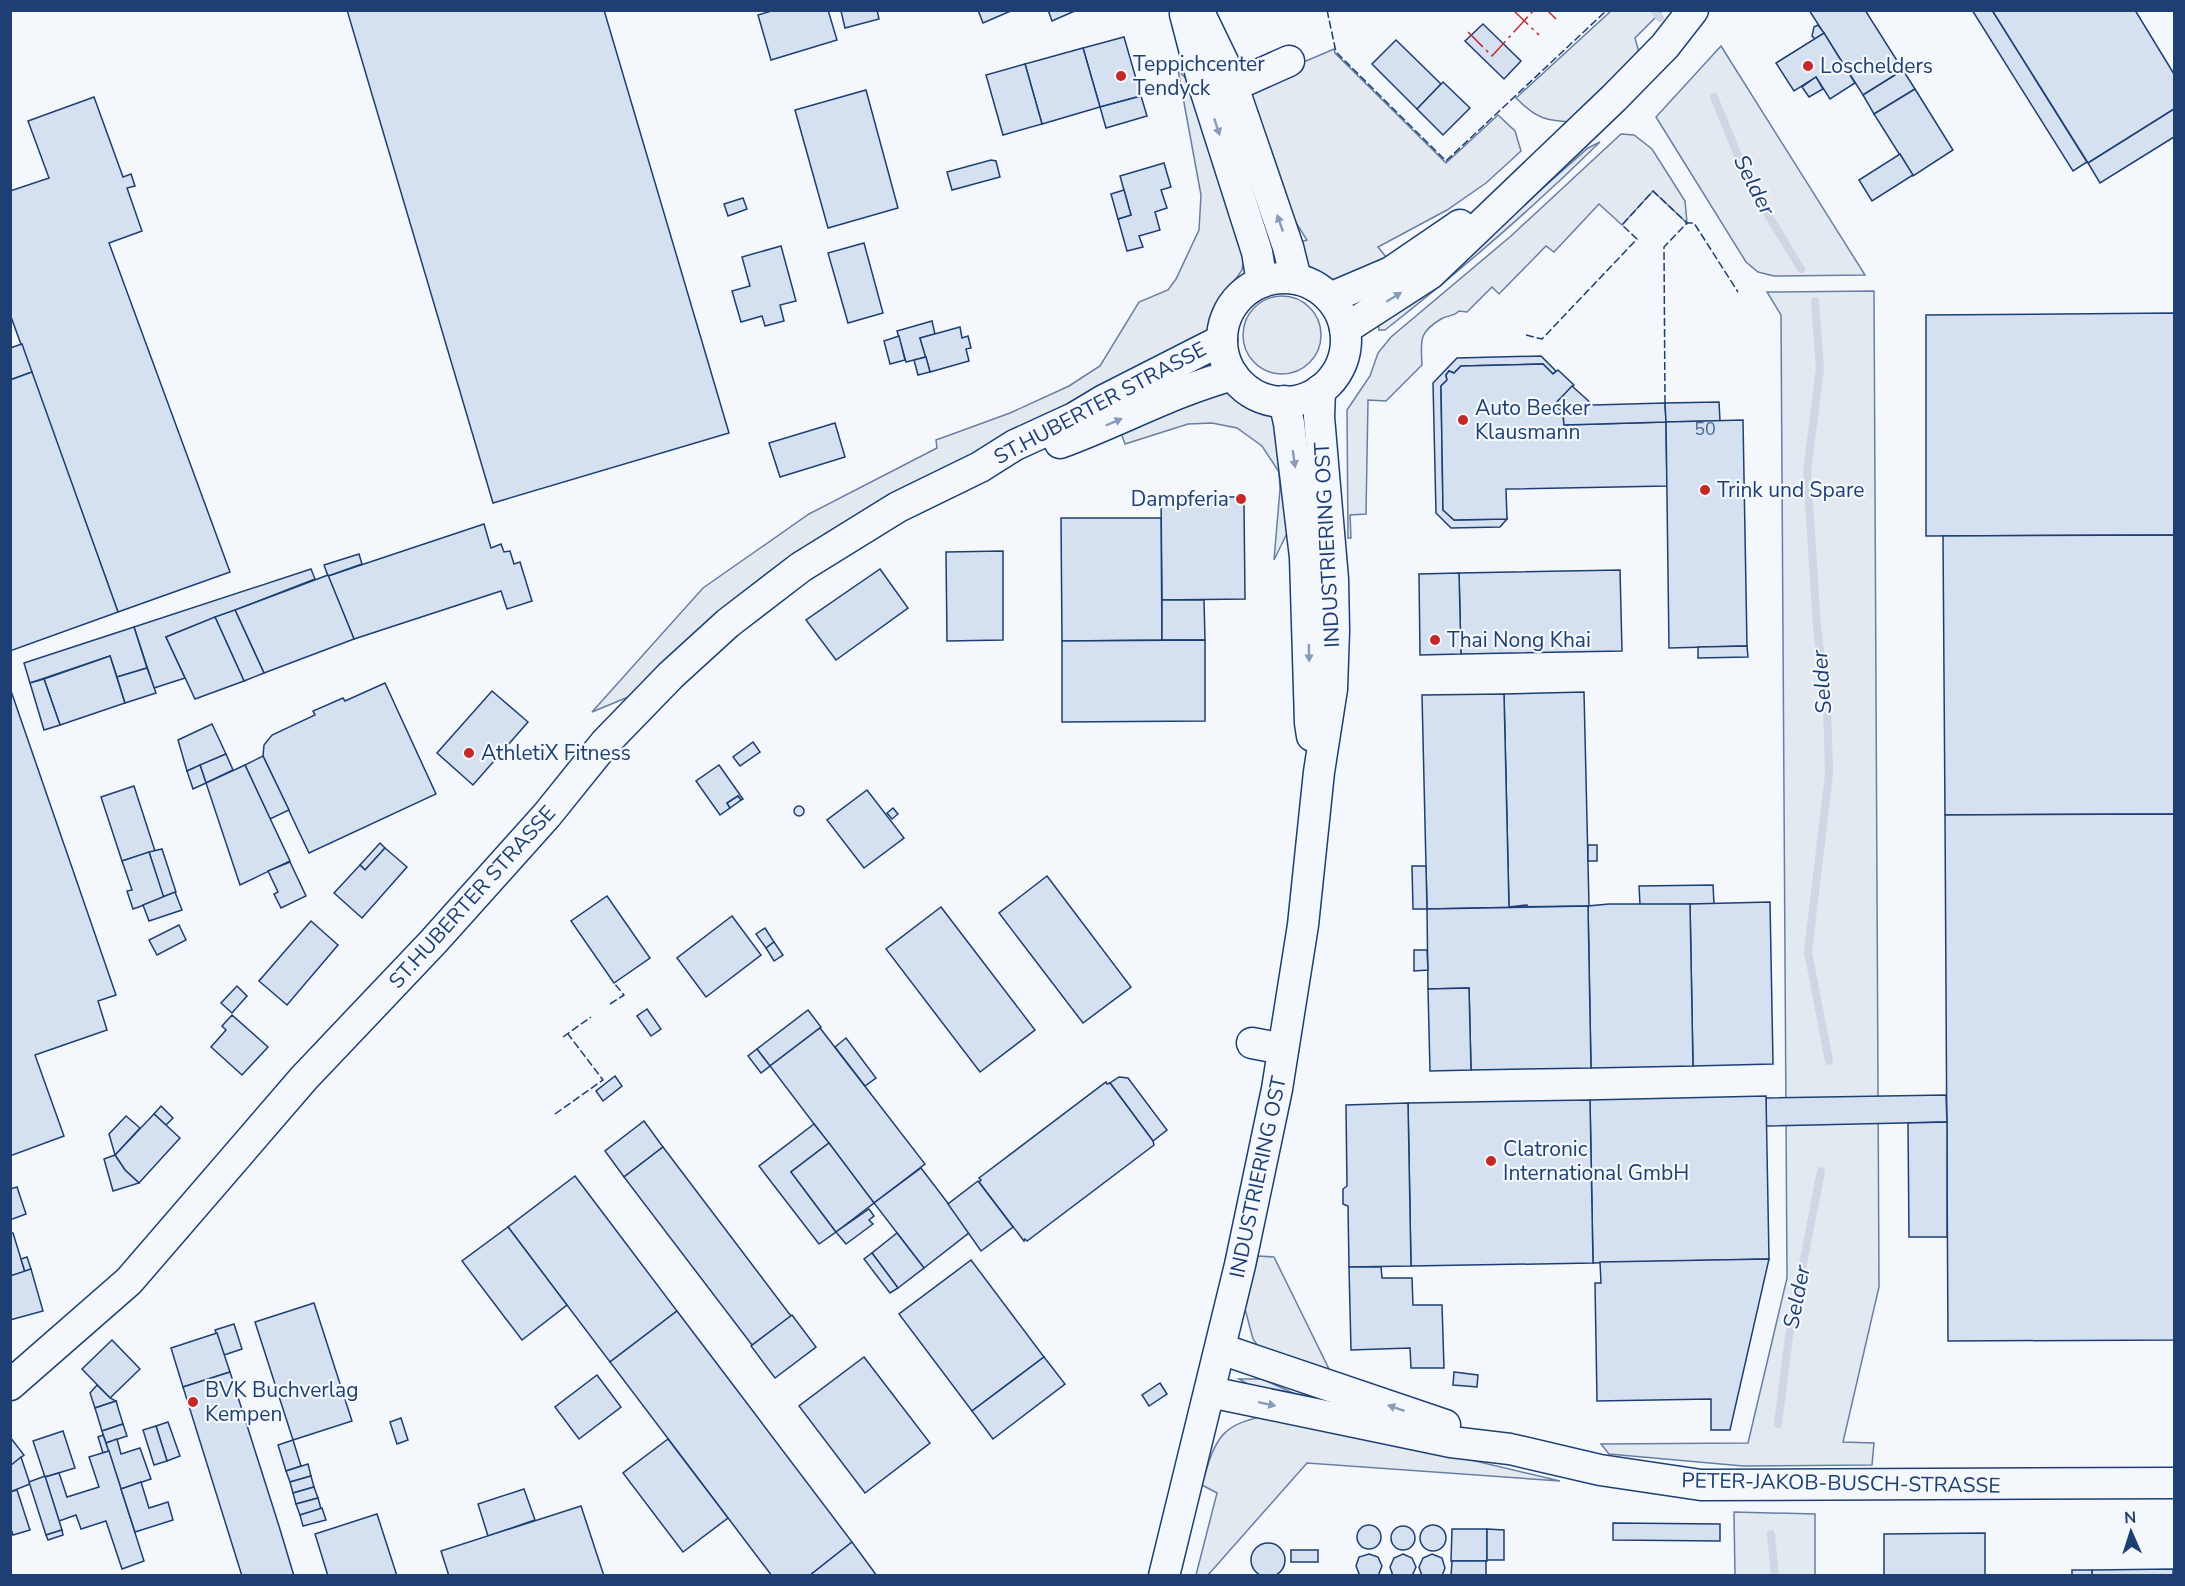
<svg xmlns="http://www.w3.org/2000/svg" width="2185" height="1586" font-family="'Nunito Sans',sans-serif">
	<rect width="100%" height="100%" fill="#f4f7fb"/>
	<g fill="#e3e9f0" stroke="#687fa3" stroke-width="1.5">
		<path d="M1611,11H1662L1635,38L1640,56L1575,122C1546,121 1537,119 1516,98Z"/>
		<path d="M1721,46L1865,275L1774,276L1758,272L1746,262L1656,117Z"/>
		<path d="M1334,49L1335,53L1446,163L1498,115L1515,131L1521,151L1486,183L1447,210L1378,247L1391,263L1358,278L1331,280L1305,267L1295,244L1307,240L1293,218L1252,96L1257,82Z"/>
		<path d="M1178,70L1196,89L1244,259L1242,270L1218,305L1211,330L887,499L633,695L592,712L703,588L809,514L937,448L936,440L1010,413L1069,386L1100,366L1139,302L1168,290L1176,279L1199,230L1201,195Z"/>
		<path d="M1621,134L1634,135L1652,149L1685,201L1687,223L1653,191L1622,225L1599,204L1554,252L1546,246L1499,294L1492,287L1467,312L1459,311C1453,317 1448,315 1441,319C1418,333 1421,340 1422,365L1386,401L1368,400L1366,514L1350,515L1351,538H1348L1347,410L1370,376L1378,353L1391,337L1511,236Z"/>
		<path d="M1600,142C1532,209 1460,271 1385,330H1379L1378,320L1482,242L1588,148Z"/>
		<path d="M1874,291L1879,1287L1843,1442L1874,1443L1872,1465L1743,1466L1609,1454L1601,1444L1748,1443L1787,1278L1781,315L1767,292Z"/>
		<circle cx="1282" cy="335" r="39"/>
		<path d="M1224,389C1242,392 1259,404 1273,415L1294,519L1274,560L1280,489L1279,472L1262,446L1237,428L1212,423L1188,424L1125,444L1120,430Z"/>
		<path d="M1258,1256L1274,1257L1329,1369L1284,1359L1262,1352L1253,1339L1245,1309Z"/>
		<path d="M1239,1379H1262L1304,1398L1261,1392Z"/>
		<path d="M1276,1414L1560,1481L1307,1463L1208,1575H1196L1217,1493L1202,1485C1216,1435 1221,1423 1276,1414Z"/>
		<path d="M1734,1512L1815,1514V1575H1735Z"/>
	</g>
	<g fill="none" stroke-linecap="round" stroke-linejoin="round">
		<g stroke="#cfd7e4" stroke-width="8">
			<path d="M1654,10L1660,18"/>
			<path d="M1714,97L1750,185L1801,269"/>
			<path d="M1815,301L1820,369L1807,472L1817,627L1827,704L1829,774L1808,952L1829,1061"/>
			<path d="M1778,1424L1789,1337L1821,1171"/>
			<path d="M1771,1534L1775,1576"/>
		</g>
	</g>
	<g fill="#d5e0f0" stroke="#1d3f73" stroke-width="1.5">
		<path d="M347,10H604L729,433L493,503Z"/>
		<path d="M775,10H828L837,40L771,60L758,15Z"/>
		<path d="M845,10H877L879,19L845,28L841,11Z"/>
		<path d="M978,10H1013L983,23Z"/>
		<path d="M1048,10H1077L1052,21Z"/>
		<path d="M1809,10H1865L1903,70L1863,95Z"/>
		<path d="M1972,10H1992L2087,162L2073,171Z"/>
		<path d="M1992,10H2135L2174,74V109L2088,163Z"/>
		<path d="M1483,24L1521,61L1504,79L1465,41Z"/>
		<path d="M1818,25L1824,33L1815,39L1812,36L1814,27Z"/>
		<path d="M1824,33L1855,83L1830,99L1816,77L1794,91L1776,63Z"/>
		<path d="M1124,37L1141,96L1100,107L1083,48Z"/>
		<path d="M1396,40L1441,84L1417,109L1372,64Z"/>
		<path d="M1083,48L1100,107L1042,124L1025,64Z"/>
		<path d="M1025,64L1042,124L1003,135L986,75Z"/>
		<path d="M1903,70L1915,89L1874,114L1863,95Z"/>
		<path d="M1816,77L1823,89L1809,97L1802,87Z"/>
		<path d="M1443,82L1470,108L1443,135L1417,109Z"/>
		<path d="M1915,89L1953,150L1913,176L1874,114Z"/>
		<path d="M866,90L898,208L828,228L795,110Z"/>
		<path d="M1141,96L1147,116L1106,128L1100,107Z"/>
		<path d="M94,97L123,177L131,174L135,186L127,188L142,231L109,243L230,572L118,612L10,314V191L49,178L28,121Z"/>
		<path d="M2174,109V137L2100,183L2088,163Z"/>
		<path d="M1900,154L1913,175L1872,201L1859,180Z"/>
		<path d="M991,160L996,161L1000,177L952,190L947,172Z"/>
		<path d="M1164,163L1171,187L1161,190L1167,208L1155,212L1160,230L1139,236L1143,247L1127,251L1118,219L1131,215L1120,176Z"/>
		<path d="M1124,190L1131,215L1118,219L1111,194Z"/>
		<path d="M743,198L747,209L728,216L724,204Z"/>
		<path d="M864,243L883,313L848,323L828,253Z"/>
		<path d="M781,246L796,301L780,305L784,321L765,326L762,316L741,322L732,291L750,286L742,257Z"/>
		<path d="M2174,313V535L1926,536V315Z"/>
		<path d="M932,321L935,334L920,338L926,357L906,362L897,331Z"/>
		<path d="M960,327L962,338L968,336L971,348L966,349L969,361L930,372L920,338Z"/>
		<path d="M899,336L905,360L890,364L884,341Z"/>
		<path d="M22,344L32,372L10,380V348Z"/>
		<path d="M1541,356L1556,371L1553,374L1543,364L1461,366L1454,373L1449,371L1446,375L1447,380L1441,386L1443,510L1454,520L1507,519L1500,527L1451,528L1436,513L1433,383L1457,358Z"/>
		<path d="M926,357L930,372L918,375L914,360Z"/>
		<path d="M1543,364L1553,374L1558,370L1574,385L1555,404L1563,413L1564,425L1666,422L1667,486L1506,489L1507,519L1454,520L1443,510L1441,386L1447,380L1446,375L1449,371L1454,373L1461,366Z"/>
		<path d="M32,372L118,612L10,651V380Z"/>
		<path d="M1572,386L1593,405L1665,403L1666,422L1564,425L1563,413L1555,404Z"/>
		<path d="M1719,402L1720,421L1666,422L1665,403Z"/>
		<path d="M1743,420L1747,646L1669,648L1666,422Z"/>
		<path d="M835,423L845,457L780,477L769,443Z"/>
		<path d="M1161,497H1235L1244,505L1245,599L1162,600Z"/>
		<path d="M1061,518H1161L1162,640L1062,641Z"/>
		<path d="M484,524L491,548L501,544L504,552L510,551L514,564L520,562L532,601L507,609L501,591L354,639L328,576Z"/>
		<path d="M2174,535V814L1945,815L1943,536Z"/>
		<path d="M1003,551V640L947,641L946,552Z"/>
		<path d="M359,554L362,564L328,576L324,565Z"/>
		<path d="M311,569L315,579L166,637L185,678L154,688L134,627Z"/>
		<path d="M880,569L908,608L836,660L806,620Z"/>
		<path d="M1620,570L1622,651L1461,654L1459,573Z"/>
		<path d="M1459,573L1461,654L1420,655L1419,574Z"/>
		<path d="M328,575L354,639L264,673L235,610Z"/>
		<path d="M1162,600H1204L1205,640H1162Z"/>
		<path d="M235,610L264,673L244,681L215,617Z"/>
		<path d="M215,617L244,681L195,699L166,637Z"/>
		<path d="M134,627L147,668L117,677L110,656L30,683L24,663Z"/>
		<path d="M1205,640V721L1062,722V641Z"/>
		<path d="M1747,646L1748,657L1698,658V647Z"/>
		<path d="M110,656L125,703L60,725L44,679Z"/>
		<path d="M147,668L156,693L125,703L117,677Z"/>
		<path d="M44,679L60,725L44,730L30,683Z"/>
		<path d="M385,683L436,794L309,853L263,756L264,745L272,735L315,715L313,711L343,698L345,701Z"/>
		<path d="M10,688L116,995L98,1001L107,1030L35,1055L64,1136L10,1156Z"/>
		<path d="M492,691L528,722L473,785L437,753Z"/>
		<path d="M1584,692L1589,906L1509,907L1504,694Z"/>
		<path d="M1504,694L1509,907L1527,905V907L1427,909L1422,695Z"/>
		<path d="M212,724L226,754L187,771L178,740Z"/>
		<path d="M753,742L760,752L740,766L733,757Z"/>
		<path d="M226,754L233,770L206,783L200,765Z"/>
		<path d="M263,756L289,810L270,819L245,765Z"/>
		<path d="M200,765L206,783L193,789L187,771Z"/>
		<path d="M245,765L290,861L240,885L206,783Z"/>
		<path d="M719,765L743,799L741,800L738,796L727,803L730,808L720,815L696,781Z"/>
		<path d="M134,786L155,851L122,861L101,797Z"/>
		<path d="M867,790L904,838L864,868L827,820Z"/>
		<path d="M738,796L741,800L730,808L727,803Z"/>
		<circle cx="799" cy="811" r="5"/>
		<path d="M893,808L898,814L892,819L887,813Z"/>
		<path d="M2174,814V1340L1948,1341L1945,815Z"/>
		<path d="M380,843L385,848L365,870L360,865Z"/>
		<rect x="1588" y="845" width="9" height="16"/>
		<path d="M385,848L407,867L362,918L334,893L360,865L365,870Z"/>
		<path d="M162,849L176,892L163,897L149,852Z"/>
		<path d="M149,852L164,898L133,909L127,891L132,890L122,861Z"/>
		<path d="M290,862L306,896L281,908L274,894L278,892L268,871Z"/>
		<path d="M1412,866H1426L1427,909H1413Z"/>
		<path d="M1047,876L1131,987L1083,1023L999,913Z"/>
		<path d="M1713,885L1714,904L1640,905L1639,886Z"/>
		<path d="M175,892L182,910L149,921L143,905Z"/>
		<path d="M607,896L650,958L614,983L571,921Z"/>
		<path d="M1770,902L1773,1064L1693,1066L1690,904Z"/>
		<path d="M1609,904H1690L1693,1066L1591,1068L1588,906Z"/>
		<path d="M1588,906L1591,1068L1471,1070L1469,988L1428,989L1427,909Z"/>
		<path d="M941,907L1035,1030L980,1072L886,949Z"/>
		<path d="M732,916L761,955L706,997L677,958Z"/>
		<path d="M311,921L338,945L287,1005L259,981Z"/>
		<path d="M179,925L186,940L157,955L149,940Z"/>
		<path d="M765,928L774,942L766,948L756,934Z"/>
		<path d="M774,942L783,955L774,961L766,948Z"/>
		<path d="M1414,950H1427L1428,970L1414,971Z"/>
		<path d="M237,986L247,996L232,1013L221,1003Z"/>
		<path d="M1469,988L1471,1070L1430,1071L1428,989Z"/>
		<path d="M647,1009L661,1029L651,1036L637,1016Z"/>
		<path d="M808,1010L821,1027L770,1066L757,1049Z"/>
		<path d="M232,1015L268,1047L242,1075L211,1047L226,1030L222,1026Z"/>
		<path d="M820,1028L925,1164L874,1203L770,1066Z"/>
		<path d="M846,1038L876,1078L865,1086L835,1047Z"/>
		<path d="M757,1049L770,1066L761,1073L748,1056Z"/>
		<path d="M615,1076L622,1086L603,1101L596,1091Z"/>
		<path d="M1119,1077L1128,1078L1167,1130L1153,1141L1110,1083Z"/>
		<path d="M1106,1082L1107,1084L1110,1083L1153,1141L1154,1145L1027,1241L1025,1239L1024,1241L979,1182L981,1180L979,1178Z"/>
		<path d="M1946,1095L1947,1122L1766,1126V1098Z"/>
		<path d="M1766,1096L1769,1259L1593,1263L1590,1100Z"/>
		<path d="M1590,1100L1593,1263L1411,1266L1408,1103Z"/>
		<path d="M1408,1103L1411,1266L1349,1267L1348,1206L1343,1204V1189L1347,1186L1346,1105Z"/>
		<path d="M161,1106L173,1118L166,1125L154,1114Z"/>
		<path d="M154,1114L180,1138L139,1183L125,1170L115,1155Z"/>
		<path d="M126,1116L140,1128L115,1155L109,1134Z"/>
		<path d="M644,1121L663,1147L624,1177L605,1151Z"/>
		<path d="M1947,1122V1237H1909L1908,1123Z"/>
		<path d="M814,1124L829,1143L791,1172L836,1232L819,1244L759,1166Z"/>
		<path d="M829,1143L874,1203L836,1232L791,1172Z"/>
		<path d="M663,1147L791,1316L752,1345L624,1177Z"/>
		<path d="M115,1155L125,1170L139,1183L113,1191L104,1159Z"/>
		<path d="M921,1168L970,1232L924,1268L874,1203Z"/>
		<path d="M575,1176L677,1311L610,1362L508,1227Z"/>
		<path d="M978,1181L1013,1227L981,1251L948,1204Z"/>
		<path d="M17,1187L26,1214L10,1220V1189Z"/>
		<path d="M869,1209L874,1216L869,1220L873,1224L846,1244L836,1232Z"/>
		<path d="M508,1227L567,1305L522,1340L462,1261Z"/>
		<path d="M10,1233H13L25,1272L10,1276Z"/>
		<path d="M897,1233L924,1268L898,1288L872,1253Z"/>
		<path d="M872,1253L898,1288L890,1293L864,1259Z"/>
		<path d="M27,1257L31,1269L25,1272L21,1259Z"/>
		<path d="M1769,1259L1730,1430H1711V1399L1597,1401L1595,1283H1601L1600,1262Z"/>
		<path d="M971,1260L1044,1357L972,1411L899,1314Z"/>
		<path d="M1349,1267H1381L1382,1278H1412L1413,1305H1442L1444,1368H1411L1410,1348L1351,1350Z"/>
		<path d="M31,1269L43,1311L10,1320V1276Z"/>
		<path d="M314,1303L352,1421L293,1440L255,1322Z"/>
		<path d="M677,1311L852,1542L809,1576H772L610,1362Z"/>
		<path d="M792,1315L816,1347L775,1378L751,1346Z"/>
		<path d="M234,1324L242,1349L224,1355L215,1330Z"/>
		<path d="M217,1333L230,1372L183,1387L171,1348Z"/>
		<path d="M112,1340L140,1369L110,1398L82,1369Z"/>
		<path d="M864,1357L930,1443L865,1493L799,1406Z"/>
		<path d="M1044,1357L1065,1384L993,1439L972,1411Z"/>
		<path d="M230,1372L279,1526L294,1576H242L183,1387Z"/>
		<path d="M1454,1372L1478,1375L1477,1387L1453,1385Z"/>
		<path d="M597,1375L621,1407L579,1439L555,1407Z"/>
		<path d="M1160,1383L1167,1394L1149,1406L1142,1395Z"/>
		<path d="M97,1385L110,1398L116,1401L95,1408L90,1393Z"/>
		<path d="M116,1401L123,1424L102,1431L95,1408Z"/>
		<path d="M401,1418L408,1440L397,1444L390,1422Z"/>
		<path d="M168,1422L180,1456L167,1461L156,1426Z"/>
		<path d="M123,1424L127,1436L106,1443L102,1431Z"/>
		<path d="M156,1426L167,1461L154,1465L143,1430Z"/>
		<path d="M63,1431L75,1468L45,1477L33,1441Z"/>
		<path d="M103,1435L109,1451L103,1453L98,1437Z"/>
		<path d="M10,1437L24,1455L10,1466Z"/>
		<path d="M117,1439L121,1454L140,1448L151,1479L121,1489L106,1443Z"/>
		<path d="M668,1439L728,1518L683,1552L623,1473Z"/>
		<path d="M293,1440L301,1466L286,1471L278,1445Z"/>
		<path d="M109,1451L144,1561L122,1569L106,1521L81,1529L76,1515L59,1521L45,1477L59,1473L67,1497L99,1487L89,1457Z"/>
		<path d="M21,1457L30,1484L10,1492V1466Z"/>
		<path d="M308,1464L311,1476L290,1482L286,1471Z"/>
		<path d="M45,1476L62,1530L46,1535L29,1482Z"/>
		<path d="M311,1476L314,1487L293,1493L290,1482Z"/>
		<path d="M141,1482L149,1508L168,1502L173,1520L135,1532L121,1489Z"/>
		<path d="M314,1487L318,1498L296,1504L293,1493Z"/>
		<path d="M524,1489L535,1520L488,1536L478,1504Z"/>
		<path d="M17,1490L30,1530L13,1535L10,1526V1492Z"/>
		<path d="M318,1498L321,1509L300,1515L296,1504Z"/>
		<path d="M581,1506L604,1576H449L441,1551Z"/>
		<path d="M322,1508L326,1520L303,1526L300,1515Z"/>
		<path d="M377,1514L397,1576H328L315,1534Z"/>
		<path d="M1613,1523L1720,1524V1541L1613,1540Z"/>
		<circle cx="1369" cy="1537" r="12"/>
		<circle cx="1433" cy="1538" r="13"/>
		<circle cx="1403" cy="1538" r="12"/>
		<path d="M1452,1529H1487V1561H1451Z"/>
		<path d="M1487,1529L1504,1530V1560H1487Z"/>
		<path d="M62,1530L63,1535L48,1540L46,1535Z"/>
		<path d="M1985,1533V1576H1884V1534Z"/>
		<path d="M852,1542L877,1576H809Z"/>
		<circle cx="1268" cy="1560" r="17"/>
		<rect x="1291" y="1550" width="27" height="12"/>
		<path d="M1369,1554L1378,1557L1382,1566L1378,1576H1360L1356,1566L1359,1557Z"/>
		<path d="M1403,1554L1412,1558L1416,1567L1412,1576H1393L1390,1567L1394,1558Z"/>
		<path d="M1432,1554L1442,1558L1445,1568L1442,1576H1422L1419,1567L1423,1558Z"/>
		<path d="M1452,1561H1486V1576H1451Z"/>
		<path d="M2173,1569V1576H2092V1570Z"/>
		<rect x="2072" y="1570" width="20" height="6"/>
	</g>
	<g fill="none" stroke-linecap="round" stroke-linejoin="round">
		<defs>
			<g id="minor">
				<path d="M1198,10L1228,72L1288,247L1296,279"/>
				<path d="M1185,14L1203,83L1257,252L1262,282"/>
				<path d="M1233,86L1289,61"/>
				<circle cx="1284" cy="340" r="62"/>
				<path d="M1330,298L1391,272L1460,225"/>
				<path d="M1345,329L1430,274L1614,98L1665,46L1693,10"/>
				<path d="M1284,401L1289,423L1305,557L1310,723L1312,736"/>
				<path d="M1060,443C1118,422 1173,391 1233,375"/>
				<path d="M1252,1043L1283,1049"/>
				<path d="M1221,1349L1445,1425"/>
				<path d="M10,1385L129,1281L304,1078L434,941L547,815L605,743L671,675L728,623L801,567L898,507L980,467L1015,445L1074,418L1104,400L1222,340"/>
				<path d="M1210,1392L1451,1442L1510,1449L1600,1470L1701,1485L2174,1483"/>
				<path d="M1164,1576L1240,1265L1277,1089L1303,925L1319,772L1332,689L1334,631L1333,579L1319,417L1320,390"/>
			</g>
		</defs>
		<use href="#minor" stroke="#1d3f73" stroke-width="33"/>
		<use href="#minor" stroke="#f4f7fb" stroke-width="30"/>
		<g stroke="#1d3f73" stroke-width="1.5" stroke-dasharray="8 3" stroke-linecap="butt">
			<path d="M1327,10L1336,52L1446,161L1607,10"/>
			<path d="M1526,335L1542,339L1637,239L1622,225L1653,191L1687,223"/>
			<path d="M1665,403L1664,247L1687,223H1694L1738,292"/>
			<path d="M610,1004L624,995L614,983"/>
			<path d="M563,1037L591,1017"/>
			<path d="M555,1114L603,1080L568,1034"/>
		</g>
		<g stroke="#c62828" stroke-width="1.5" stroke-dasharray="21 4.5 3 4.5" stroke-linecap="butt">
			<path d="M1513,10L1539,35"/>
			<path d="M1547,10L1556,19"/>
			<path d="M1468,32L1492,56L1534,10"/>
		</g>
	</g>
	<defs><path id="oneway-solid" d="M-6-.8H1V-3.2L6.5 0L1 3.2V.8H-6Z" transform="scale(1.5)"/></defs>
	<g fill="#889bb7">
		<use href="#oneway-solid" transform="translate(1217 127) rotate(72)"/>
		<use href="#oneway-solid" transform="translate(1280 223) rotate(-109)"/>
		<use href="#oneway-solid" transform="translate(1394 297) rotate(-32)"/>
		<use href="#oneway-solid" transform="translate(1114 422) rotate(-23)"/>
		<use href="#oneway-solid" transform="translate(1294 459) rotate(82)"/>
		<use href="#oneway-solid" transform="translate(1309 653) rotate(89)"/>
		<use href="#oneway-solid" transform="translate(1267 1404) rotate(12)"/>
		<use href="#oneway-solid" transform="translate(1396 1408) rotate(-161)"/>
	</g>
	<g fill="#c62828" stroke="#f4f7fb" stroke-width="2">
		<circle cx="1808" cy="66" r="6"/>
		<circle cx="1121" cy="76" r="6"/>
		<circle cx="1463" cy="420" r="6"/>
		<circle cx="1705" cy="490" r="6"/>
		<circle cx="1241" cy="499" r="6"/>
		<circle cx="1435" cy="640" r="6"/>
		<circle cx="469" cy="753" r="6"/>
		<circle cx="1491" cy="1161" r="6"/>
		<circle cx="193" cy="1402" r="6"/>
	</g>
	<g text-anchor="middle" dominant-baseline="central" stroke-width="4.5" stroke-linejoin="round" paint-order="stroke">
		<g font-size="18" fill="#4b6792">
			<text x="1705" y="429">50</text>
		</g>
		<g font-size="21" fill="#1d3f73" stroke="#f4f7fb" text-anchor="start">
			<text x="1133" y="64">Teppichcenter<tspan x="1133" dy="24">Tendyck</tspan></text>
			<text x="1820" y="66">Loschelders</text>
			<text x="1475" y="408">Auto Becker<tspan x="1475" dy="24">Klausmann</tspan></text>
			<text x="1717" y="490">Trink und Spare</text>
			<text x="1229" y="499" text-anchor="end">Dampferia</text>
			<text x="1447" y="640">Thai Nong Khai</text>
			<text x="481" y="753">AthletiX Fitness</text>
			<text x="1503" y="1149">Clatronic<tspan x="1503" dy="24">International GmbH</tspan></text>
			<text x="205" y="1390">BVK Buchverlag<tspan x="205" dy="24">Kempen</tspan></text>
		</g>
		<g font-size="21" fill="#1d3f73" stroke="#f4f7fb">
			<text transform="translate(1100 403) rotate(-28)">ST.HUBERTER STRASSE</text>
			<text transform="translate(1327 545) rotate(-93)">INDUSTRIERING OST</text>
			<text transform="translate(472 897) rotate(-48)">ST.HUBERTER STRASSE</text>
			<text transform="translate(1258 1177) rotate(-78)">INDUSTRIERING OST</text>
			<text transform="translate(1841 1483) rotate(1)">PETER-JAKOB-BUSCH-STRASSE</text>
		</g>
		<g font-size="22" font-style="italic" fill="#1d3f73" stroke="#f4f7fb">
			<text transform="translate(1754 185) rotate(63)">Selder</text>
			<text transform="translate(1822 682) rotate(-94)">Selder</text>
			<text transform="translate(1797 1297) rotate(-79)">Selder</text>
		</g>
	</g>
	<rect width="2185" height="1586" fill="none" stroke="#1d3f73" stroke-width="24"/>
	<g transform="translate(2131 1532) rotate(357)" stroke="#f4f7fb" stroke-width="4.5" paint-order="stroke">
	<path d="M0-4.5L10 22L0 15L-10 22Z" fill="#1d3f73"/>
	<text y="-9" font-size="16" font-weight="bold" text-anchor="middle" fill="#1d3f73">N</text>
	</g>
</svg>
